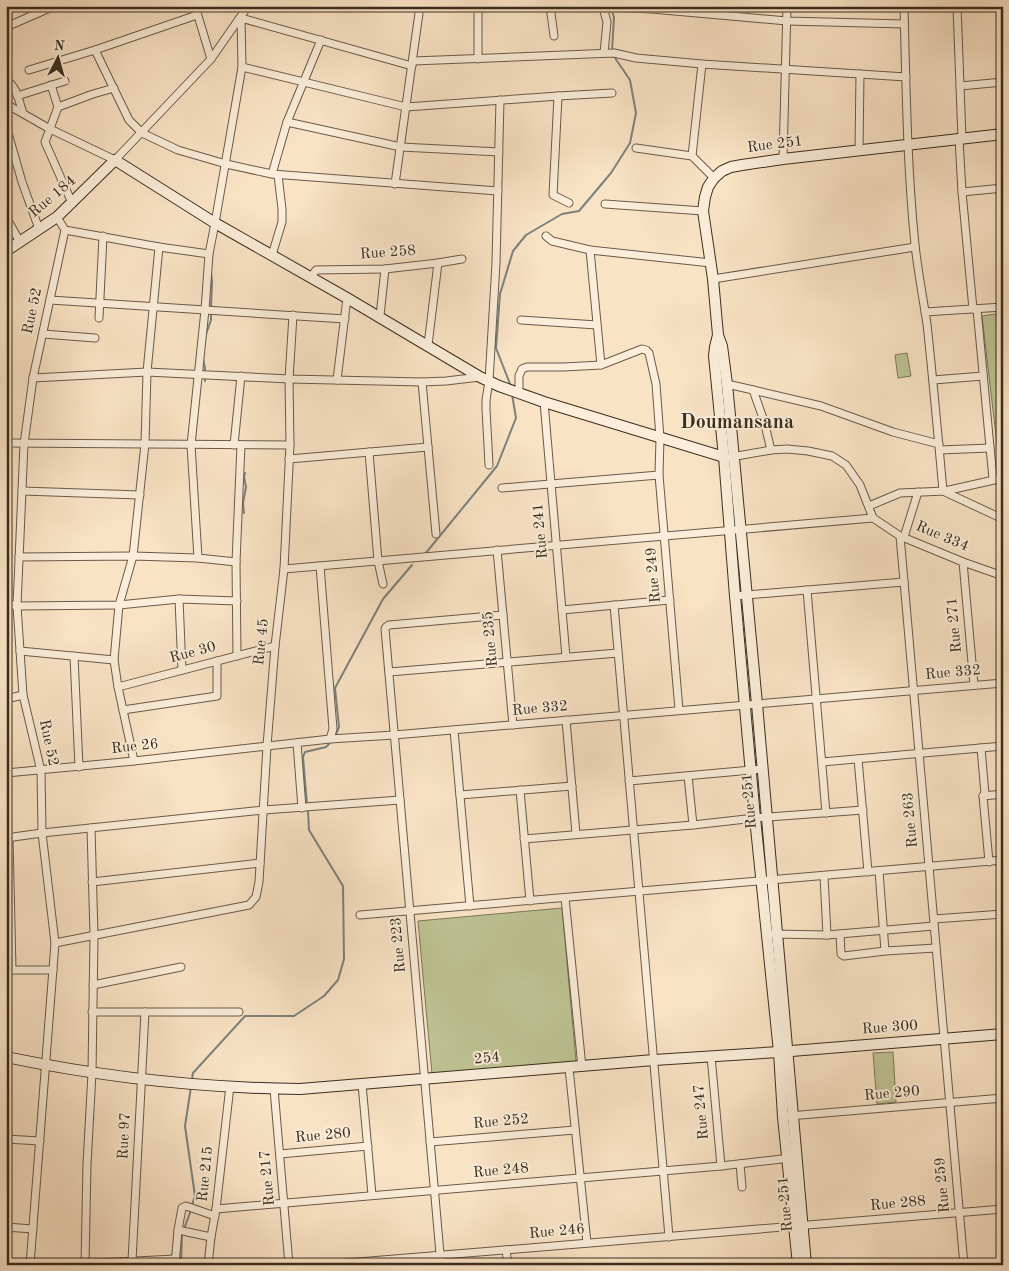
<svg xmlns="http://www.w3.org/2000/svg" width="1009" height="1271" font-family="'Old Standard TT',serif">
	<rect width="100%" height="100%" fill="#f9e3c5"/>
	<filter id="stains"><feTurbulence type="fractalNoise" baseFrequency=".004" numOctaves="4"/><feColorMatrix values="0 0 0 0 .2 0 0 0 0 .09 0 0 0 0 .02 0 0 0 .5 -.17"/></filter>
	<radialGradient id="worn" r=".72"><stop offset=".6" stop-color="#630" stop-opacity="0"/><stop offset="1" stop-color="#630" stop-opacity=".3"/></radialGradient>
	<g fill="#bec494" stroke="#7c7859">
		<path d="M1003,313V469L1000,470L982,316Z"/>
		<path d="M907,353L911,376L898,378L895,355Z"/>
		<path d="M562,908L576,1061L432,1074L418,921Z"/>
		<path d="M893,1052L896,1102L877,1104L873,1053Z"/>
	</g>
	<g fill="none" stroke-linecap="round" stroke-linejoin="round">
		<g stroke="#7a827f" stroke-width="2">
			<path d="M611,9L614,17L612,51"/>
			<path d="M211,273L212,281L211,308"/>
			<path d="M205,337L211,320V313"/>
			<path d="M203,359L205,368V381"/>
			<path d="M510,384L496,348L500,294L513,251L526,235L562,214L579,211L611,173L630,143L636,113L630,80L613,55"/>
			<path d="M244,513L243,503L246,487L244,477L245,473"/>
			<path d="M425,554L497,466L516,418L512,394"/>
			<path d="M335,736L339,727L335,688L383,599L412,565"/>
			<path d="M307,804L303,757L305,752L326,747L329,744"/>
			<path d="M192,1079L193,1073L245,1016H294L324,996L338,980L344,959L343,886L309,830L308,811"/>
			<path d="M191,1087L185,1126L195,1196L192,1205"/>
			<path d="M184,1229L191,1210"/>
			<path d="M181,1265L182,1233"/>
		</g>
		<defs>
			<g id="street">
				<path d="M195,6L211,59"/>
				<path d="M478,6V59"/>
				<path d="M550,6L554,36"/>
				<path d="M590,6L652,9L787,21L904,24"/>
				<path d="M904,6C906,86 907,166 915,245C918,272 923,298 927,324C933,380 938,435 943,491L1003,519"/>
				<path d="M957,6L962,139"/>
				<path d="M603,7L607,22L604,53"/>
				<path d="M6,27L45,10L57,6"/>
				<path d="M95,50L129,120L142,133L178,150L226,164L272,174L498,191"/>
				<path d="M413,61L614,53L636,58L702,64L906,77"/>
				<path d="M242,67L406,107L558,96L612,93"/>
				<path d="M29,70L95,50L197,15"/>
				<path d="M6,80C17,86 19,102 23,113"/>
				<path d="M51,85L58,107L45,142L72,203"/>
				<path d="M960,86L1003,82"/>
				<path d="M17,96L65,81"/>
				<path d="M558,96L553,195L569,203"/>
				<path d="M6,104L50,129L115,160L211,59L248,6"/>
				<path d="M58,107L93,94L114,88"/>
				<path d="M287,122L401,147L499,152"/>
				<path d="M6,126L22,182L39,229"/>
				<path d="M959,139L962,192L973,309"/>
				<path d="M636,148L692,156L714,178"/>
				<path d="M859,150L860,74"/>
				<path d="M692,156L702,64"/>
				<path d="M783,159L787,6"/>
				<path d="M272,174L287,122L321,40"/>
				<path d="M395,184L420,6"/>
				<path d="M962,192L1003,188"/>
				<path d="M605,204L703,211"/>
				<path d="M6,217L20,242"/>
				<path d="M57,217L65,230L159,247L209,254"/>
				<path d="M546,236L552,241L590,250L711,263"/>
				<path d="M590,250L601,365"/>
				<path d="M272,255L282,222V209L278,175"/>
				<path d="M311,277L316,270L385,269L438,263L462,259"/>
				<path d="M713,279L915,247"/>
				<path d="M50,300L345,319"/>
				<path d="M977,309L993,479"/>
				<path d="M925,312L1003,307"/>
				<path d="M380,316L385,269"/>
				<path d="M99,318L103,236"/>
				<path d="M521,320L597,325"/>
				<path d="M43,334L95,338"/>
				<path d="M428,345L438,263"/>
				<path d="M33,378L147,372L289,379L422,382L446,381L480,377"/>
				<path d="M337,380L347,298"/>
				<path d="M933,380L983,376"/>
				<path d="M422,382L436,534"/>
				<path d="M727,384L753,390L764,421L771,450"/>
				<path d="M753,390L821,406L893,432L939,444"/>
				<path d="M519,393V376L522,369L527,367H564L601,365L642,349L646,350L649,353L656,384L660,438L659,475L679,710"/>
				<path d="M544,402L566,657"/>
				<path d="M6,443L290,445"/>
				<path d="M234,445L241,376"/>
				<path d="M940,450L990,448"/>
				<path d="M369,452L378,561L383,584"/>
				<path d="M731,457L771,450L787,449L808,451L832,456L846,465L860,485L873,518"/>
				<path d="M289,459L428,447"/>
				<path d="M489,465L486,409V400L489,381L496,263L500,100"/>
				<path d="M502,488L659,475"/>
				<path d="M22,491L140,495"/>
				<path d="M869,506L900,493L945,491L1003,478"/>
				<path d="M873,518L900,536L963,562L1003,576"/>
				<path d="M900,536L964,1265"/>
				<path d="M904,537L918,492"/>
				<path d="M497,550L513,725"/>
				<path d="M19,557L133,556L198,558L236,562"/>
				<path d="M198,558L191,445L205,310L209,254L215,223L242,67L241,18L412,66"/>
				<path d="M963,562L974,685"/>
				<path d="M320,566L333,729L330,739"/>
				<path d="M284,569L873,518"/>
				<path d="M807,590L826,813"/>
				<path d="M735,596L904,582"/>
				<path d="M179,599L182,670"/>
				<path d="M6,603L17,606L119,605L179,599L237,601"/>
				<path d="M614,605L669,1237"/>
				<path d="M562,610L670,600"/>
				<path d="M20,651L114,660"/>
				<path d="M74,656L79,767"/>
				<path d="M237,656L236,562L241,445"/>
				<path d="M389,672L618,653"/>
				<path d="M118,687L275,646"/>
				<path d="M6,699L23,695"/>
				<path d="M123,710L217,696V661"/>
				<path d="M566,720L576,834"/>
				<path d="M454,730L470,906"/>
				<path d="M297,743L302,808"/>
				<path d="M981,748L985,794L983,796L989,862"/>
				<path d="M858,759L868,872"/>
				<path d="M134,761L118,687L114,660L119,605L133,556L145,444L147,372L159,247"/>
				<path d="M822,762L1003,746"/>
				<path d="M6,773L134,761L330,739L394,735L1003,683"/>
				<path d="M688,776L693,825"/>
				<path d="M629,781L763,769"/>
				<path d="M520,790L530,901"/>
				<path d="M460,795L572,786"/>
				<path d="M983,796L1003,794"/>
				<path d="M6,838L42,833L264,810L400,800"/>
				<path d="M9,838L12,970"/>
				<path d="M524,839L693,825L755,818L863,810"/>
				<path d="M879,871L885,951"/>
				<path d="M824,876L827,935"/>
				<path d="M92,882L260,863"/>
				<path d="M565,898L582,1067"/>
				<path d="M360,915L1003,860"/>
				<path d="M934,919L1003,914"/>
				<path d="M773,934L827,935L934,926"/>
				<path d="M840,934L841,954L844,956L885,951L936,948"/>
				<path d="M55,943L249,905L256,897L259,882L267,746L275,646L284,569L290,445L289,379L293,315"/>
				<path d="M6,970H53"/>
				<path d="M93,985L181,967"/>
				<path d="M92,1012H239"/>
				<path d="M711,1056L721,1166"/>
				<path d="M569,1068L587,1243"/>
				<path d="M362,1084L372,1195"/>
				<path d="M274,1089L289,1265"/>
				<path d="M789,1116L1003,1098"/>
				<path d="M6,1139L40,1141"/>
				<path d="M430,1142L575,1130"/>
				<path d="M280,1154L368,1146"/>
				<path d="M740,1164L742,1187"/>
				<path d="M216,1209L721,1166L791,1158"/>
				<path d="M6,1227L33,1229"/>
				<path d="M178,1230L211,1237"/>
				<path d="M506,1250L508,1265"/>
				<path d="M132,1261L145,1012"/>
				<path d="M30,1265L55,943L42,833L41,771L23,695L17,606L24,444L33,378L65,230"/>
				<path d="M58,1265L175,1259"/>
				<path d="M85,1265L87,1164L92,1073L94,935L91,828"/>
				<path d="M175,1265L178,1230L182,1208L186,1206L189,1207L215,1216"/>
				<path d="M208,1265L211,1237L216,1209L230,1086"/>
				<path d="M321,1265L1003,1209"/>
				<path d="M441,1265L385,629L386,627L389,625L503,615"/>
			</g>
			<g id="secondary">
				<path d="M6,251L57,217L115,160L215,223L347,298L480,377L499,386L544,402L724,457"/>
				<path d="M718,335L715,347L714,356L724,457L735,596L755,818L779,1052L783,1117L798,1265"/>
				<path d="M6,1057C102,1077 202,1088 300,1089L654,1060L779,1052L1003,1034"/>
				<path d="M806,1265L757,704L727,384L722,346L718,335L713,279L703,211L705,197L708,187L714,178L722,171L731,167L742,165L783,159L1003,134"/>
			</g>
		</defs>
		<use href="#street" stroke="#6a5a48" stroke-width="9"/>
		<use href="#secondary" stroke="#3b2d1e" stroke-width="12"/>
		<use href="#street" stroke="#fbedd9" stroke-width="7"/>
		<use href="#secondary" stroke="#fbedd9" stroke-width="10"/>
	</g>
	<g text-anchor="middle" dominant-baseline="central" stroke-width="4" stroke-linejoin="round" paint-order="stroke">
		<g font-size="15" fill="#3b2d1e" stroke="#fbedd9">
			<text transform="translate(775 145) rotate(-7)">Rue 251</text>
			<text transform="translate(53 197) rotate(-40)">Rue 184</text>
			<text transform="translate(388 253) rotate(-4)">Rue 258</text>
			<text transform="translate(33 311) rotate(-78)">Rue 52</text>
			<text transform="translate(541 531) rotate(-95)">Rue 241</text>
			<text transform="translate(942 537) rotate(23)">Rue 334</text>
			<text transform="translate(654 575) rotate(-95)">Rue 249</text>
			<text transform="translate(955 625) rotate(-95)">Rue 271</text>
			<text transform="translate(491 639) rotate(-95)">Rue 235</text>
			<text transform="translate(262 642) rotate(-84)">Rue 45</text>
			<text transform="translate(193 653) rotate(-15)">Rue 30</text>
			<text transform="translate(953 673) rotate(-5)">Rue 332</text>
			<text transform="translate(540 709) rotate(-5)">Rue 332</text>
			<text transform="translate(48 743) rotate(78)">Rue 52</text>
			<text transform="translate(135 747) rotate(-6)">Rue 26</text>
			<text transform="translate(750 801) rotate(-95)">Rue 251</text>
			<text transform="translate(911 820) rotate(-95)">Rue 263</text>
			<text transform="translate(399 945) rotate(-95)">Rue 223</text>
			<text transform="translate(890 1028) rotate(-4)">Rue 300</text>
			<text transform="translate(487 1059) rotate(-5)">254</text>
			<text transform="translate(892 1094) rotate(-5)">Rue 290</text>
			<text transform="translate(702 1112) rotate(-95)">Rue 247</text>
			<text transform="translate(501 1122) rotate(-5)">Rue 252</text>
			<text transform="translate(125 1136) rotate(-87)">Rue 97</text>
			<text transform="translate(323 1136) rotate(-5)">Rue 280</text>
			<text transform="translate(501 1171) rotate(-5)">Rue 248</text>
			<text transform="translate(206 1174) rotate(-84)">Rue 215</text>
			<text transform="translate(268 1178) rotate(-95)">Rue 217</text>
			<text transform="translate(943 1185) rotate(-95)">Rue 259</text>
			<text transform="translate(786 1204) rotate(-95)">Rue 251</text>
			<text transform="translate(898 1204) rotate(-5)">Rue 288</text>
			<text transform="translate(557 1232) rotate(-5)">Rue 246</text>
		</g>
		<g font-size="20" font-weight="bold" fill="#3b2d1e" stroke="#fbedd9">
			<text x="737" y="423">Doumansana</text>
		</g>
	</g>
	<rect width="1009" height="1271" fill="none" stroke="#f9e3c5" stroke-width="25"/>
	<rect x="8" y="8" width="994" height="1256" fill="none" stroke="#3b2d1e" stroke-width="2.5"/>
	<rect x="12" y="12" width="984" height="1246" fill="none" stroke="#3b2d1e"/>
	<g transform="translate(58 58) rotate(6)" stroke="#fbedd9" stroke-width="4" paint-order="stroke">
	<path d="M0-4L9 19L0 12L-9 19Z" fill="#3b2d1e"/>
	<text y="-8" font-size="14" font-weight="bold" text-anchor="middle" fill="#3b2d1e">N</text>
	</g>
	<rect width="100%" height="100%" filter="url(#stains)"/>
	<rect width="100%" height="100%" fill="url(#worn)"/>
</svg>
